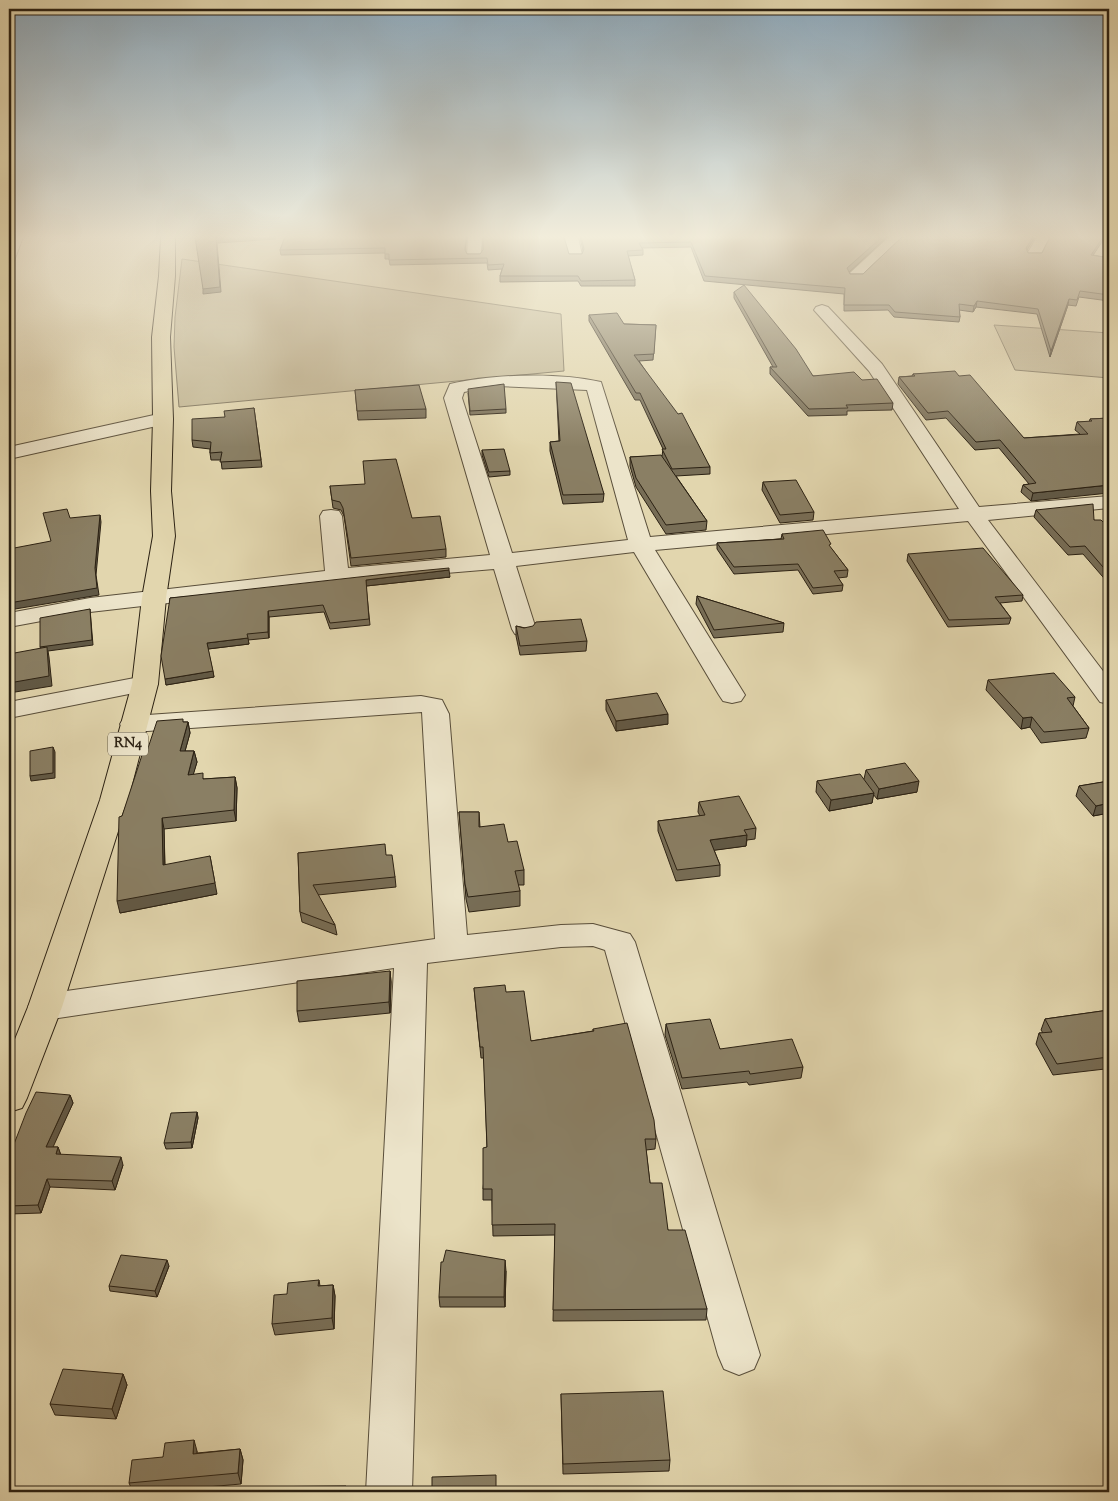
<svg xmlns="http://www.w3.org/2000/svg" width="1118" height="1501" font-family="'Sorts Mill Goudy',serif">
	<rect width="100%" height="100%" fill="#e2d6ae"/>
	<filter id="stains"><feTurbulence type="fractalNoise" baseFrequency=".004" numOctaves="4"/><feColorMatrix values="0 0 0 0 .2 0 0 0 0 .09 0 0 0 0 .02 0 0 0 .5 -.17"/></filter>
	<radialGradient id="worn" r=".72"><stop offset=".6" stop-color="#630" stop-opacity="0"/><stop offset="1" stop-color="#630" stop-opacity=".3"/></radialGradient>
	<g fill="#c3b794" stroke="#776c54">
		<path d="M182,259L561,314L564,371L179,407L174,347L175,317Z"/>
		<path d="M994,325L1109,333V378L1015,370Z"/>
	</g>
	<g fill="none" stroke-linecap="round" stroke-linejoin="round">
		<defs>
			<g id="minor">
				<path d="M9,237H23L14,261L9,263Z"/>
				<path d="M468,237H482L481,255L479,258H469L467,255Z"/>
				<path d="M564,237H578L582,255L580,258H570Z"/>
				<path d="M889,237H905L861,278H851L848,275L851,272Z"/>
				<path d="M1037,237H1051L1039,257H1029L1027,254Z"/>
				<path d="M822,305L828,307L882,364L979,507L1109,496V508L988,520L1109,679V704L1100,702L968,521L655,550L745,695L741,701L732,703L723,701L719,695L634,552L516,566L536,629L533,634L524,636L515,634L512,629L494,569L386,578L90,612L9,627V613L90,598L325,571L320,516L323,511L331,510L339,511L342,516L348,568L490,555L444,398L450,384C492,374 559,372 601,382L650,537L959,509L869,371L814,310L816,307ZM496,386L587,390L628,540L512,553L462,398L464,392Z"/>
				<path d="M163,413L170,415L173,419L170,423L9,459V447Z"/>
				<path d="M145,676L154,679L158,684L154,689L9,718V702Z"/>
				<path d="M421,696L442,700L449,714L467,935L561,925L593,924L630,934L635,942L760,1355L754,1369L739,1375L724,1369L718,1355L605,950L593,946L561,947L427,963L412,1492H366L394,968L45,1020L33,1016L28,1007L33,998L45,994L435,939L422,712L133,732L124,730L120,724L124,718L133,716Z"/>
			</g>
			<path id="highway" d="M161,237H175V276L170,337L173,419L171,491L175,536L166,598L158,684L128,800L62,1007L27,1098L22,1108L9,1112V1054L28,1007L100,800L132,684L142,598L153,536L151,491L153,419L152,337L159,276Z"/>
		</defs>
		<use href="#minor" stroke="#594e3a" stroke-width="2"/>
		<use href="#highway" stroke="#2b2113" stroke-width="2"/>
		<use href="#minor" fill="#ece4ca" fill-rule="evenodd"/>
		<use href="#highway" fill="#e2d6ae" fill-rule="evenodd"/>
	</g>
	<g fill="#776d56" stroke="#2b2113">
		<path d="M285,237H467L465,251L467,254H582L583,251L580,237H887L849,272L850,274H863L902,237H1035L1027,250L1028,253H1042L1050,237H1105L1093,255L1109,258V301L1079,297L1076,306L1068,305L1050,357L1037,314L976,307L973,312L959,310L960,317L959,322L894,317L888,310L844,311V294L704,281L691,247L642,248L643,250V255L628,256L635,280V286H581L578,281L500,282V276L502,269L488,270L487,263L390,265L389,259H385V253L281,255L280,250Z"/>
		<path d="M734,292L813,376L862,380L893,403L892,410L847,411V415L808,416L770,374V367H773L734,298Z"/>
		<path d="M589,315L624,324L656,325L653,360L639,361L710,467V474L676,476L707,521L706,530L666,534L636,487L630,466V457L662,456L663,449L640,400H635L589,321Z"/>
		<path d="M913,374L959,376L1024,438L1080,434L1075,430L1077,422H1089L1090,419L1109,418L1031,501L1021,492L1023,485L1029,484L999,448L975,450L946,418L926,420L898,384L899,377L912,376Z"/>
		<path d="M556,382L604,494L603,502L563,504L550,451V442L559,441Z"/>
		<path d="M355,390L426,409V418L358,420Z"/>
		<path d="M468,393L506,409V413L470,415Z"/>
		<path d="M254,408L262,467L222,469L221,460H211L210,453V449L193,447L192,440L225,417Z"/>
		<path d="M482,450L510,471V475L489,477L482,455Z"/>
		<path d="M763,482L814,512L813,520L780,523L762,490Z"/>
		<path d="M330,486L412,518L446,549V557L351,566L344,516L341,510L333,508Z"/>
		<path d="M1036,510L1094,520L1109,528V584L1083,554L1068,555L1034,517Z"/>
		<path d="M782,534L831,548L848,570L847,577L838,578L843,585L842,591L813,594L798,570L734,574L717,549V543L781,539Z"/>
		<path d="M908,554L1023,595L1022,601L1000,603L1011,618L1009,624L948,627L907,561Z"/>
		<path d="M450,577L366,586L370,625L330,629L324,612L269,617V638L248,640L249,644L208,649L214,677L166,685L170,598Z"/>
		<path d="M697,596L784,623L783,632L714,638L696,604Z"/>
		<path d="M516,626L587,641L586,651L520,655L516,636Z"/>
		<path d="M988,680L1075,697L1073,706L1089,728L1086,738L1041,743L1030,727L1021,729L986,690Z"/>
		<path d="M606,700L668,724L616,731L606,710Z"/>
		<path d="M183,722H188L190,733L185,751H194L197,762L193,774L204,779L235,777L237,788L236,821L164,829L165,865L217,894L120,913L122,816L147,751Z"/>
		<path d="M866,770L917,792L877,799L873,794L872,803L829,811L816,792L817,781L864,779Z"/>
		<path d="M1109,781V813L1093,816L1076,796L1079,786Z"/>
		<path d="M699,802L756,828L755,839L747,840L746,846L714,850L720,865V876L676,881L658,831V821L700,816L698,812Z"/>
		<path d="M459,812H479L480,827L508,842L524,870V885H518L520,891V906L469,912L466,899Z"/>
		<path d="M298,853L386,855L395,877L396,887L318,895L335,925L337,935L302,922L300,912Z"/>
		<path d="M390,971L391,982L390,1013L299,1022L297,1011Z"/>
		<path d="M474,988L506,992L531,1041L593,1031V1029L656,1139L655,1149L646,1150L650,1183L668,1230L707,1309L706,1320L553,1321L555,1235L493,1236L492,1200H483V1189L487,1147L484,1058H481Z"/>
		<path d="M1109,1010V1063L1106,1064L1105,1069L1053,1075L1036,1044L1039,1033H1043L1041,1030L1045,1019Z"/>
		<path d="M666,1024L720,1049L803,1067L801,1078L749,1085L747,1082L682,1089L665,1035Z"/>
		<path d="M70,1095L73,1103L52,1147H58L61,1155L123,1165L115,1190L50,1187L41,1213L9,1214V1157Z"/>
		<path d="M197,1112L198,1118L192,1148L166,1149L164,1143Z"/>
		<path d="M169,1266L157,1297L110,1291L109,1286Z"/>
		<path d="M506,1271L505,1307H440L439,1297Z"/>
		<path d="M319,1280L320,1286L333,1285L335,1296L334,1329L275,1335L272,1324L287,1294Z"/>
		<path d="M123,1374L127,1385L116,1419L55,1415L50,1404Z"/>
		<path d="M561,1394L670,1460L669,1471L563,1474Z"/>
		<path d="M240,1449L243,1460L241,1484L149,1492H133L129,1483L163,1457L197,1451V1453Z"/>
	</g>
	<g fill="#615946" stroke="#2b2113">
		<path d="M216,237H276V239L217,243L221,292L203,294V289Z"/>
		<path d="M882,237H887L847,274V268Z"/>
		<path d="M1033,237H1035L1025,253L1026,248Z"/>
		<path d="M1103,237H1105L1090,260L1091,255Z"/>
		<path d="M1069,299L1068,305L1050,357L1051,351Z"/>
		<path d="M977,301L976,307L973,312L974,306Z"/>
		<path d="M1109,485V493L1031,501L1033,493Z"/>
		<path d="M100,515L101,522L96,575L99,595L9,610V603L95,568Z"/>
		<path d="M449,570L450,577L366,586V580Z"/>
		<path d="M90,609L93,645L48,651L49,657L52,686L9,693V683L42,652L40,647Z"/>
		<path d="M268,611L269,617V638L268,632Z"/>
		<path d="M248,638L249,644L208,649L207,643Z"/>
		<path d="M213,671L214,677L166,685L165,679Z"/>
		<path d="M668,714V724L616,731V721Z"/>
		<path d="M1032,717L1030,727L1021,729L1023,718Z"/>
		<path d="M188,722L190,733L182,762L180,751Z"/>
		<path d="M53,747L55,752V778L31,781L30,776Z"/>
		<path d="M194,751L197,762L190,786L188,775Z"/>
		<path d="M235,777L237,788L236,821L234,810Z"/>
		<path d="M919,781L917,792L877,799L879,789Z"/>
		<path d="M874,793L872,803L829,811L831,800Z"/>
		<path d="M1109,803V813L1093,816L1096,806Z"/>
		<path d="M162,818L164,829L165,877L163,865Z"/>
		<path d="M747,835L746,846L709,851L710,840Z"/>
		<path d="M210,856L217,894L120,913L117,901Z"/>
		<path d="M390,971L391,982L390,1013L389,1002Z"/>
		<path d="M70,1095L73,1103L49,1156L46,1147Z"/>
		<path d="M197,1112L198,1118L192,1148L191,1142Z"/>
		<path d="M58,1147L61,1156L56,1154Z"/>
		<path d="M121,1157L123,1165L115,1190L112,1181Z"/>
		<path d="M47,1179L50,1187L41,1213L38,1205Z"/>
		<path d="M167,1260L169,1266L157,1297L155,1291Z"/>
		<path d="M505,1260L506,1271L505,1307L504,1297Z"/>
		<path d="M333,1285L335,1296L334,1329L332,1318Z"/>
		<path d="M123,1374L127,1385L116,1419L112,1409Z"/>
		<path d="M194,1440L197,1451L196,1465L193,1454Z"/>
		<path d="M240,1449L243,1460L241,1484L238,1473Z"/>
	</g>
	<g fill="#8a7f64" stroke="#2b2113">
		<path d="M195,237H220H216L220,287L203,289Z"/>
		<path d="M285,237H466L465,250L467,254H480L483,250V237H564L569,254H582L584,249L581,237H882L847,268L850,274H863L902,237H1033L1026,248L1028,253H1042L1050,237H1103L1091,255L1109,258V295L1080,291L1077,300L1069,299L1051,351L1038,309L977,301L974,306L959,304L960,317L895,312L889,305H844L845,288L705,276L691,242L639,243L643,250L627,251L635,280L581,281L578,276H500L504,264L488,265L487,258L389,260V254H385V248L280,250Z"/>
		<path d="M744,285L796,349L813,376L854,372L862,380L877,379L893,403L846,405L848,408L809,409L770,367H777L734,292Z"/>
		<path d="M617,313L624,324L656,325L654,354L634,355L678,414L682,413L710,467L672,469L662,449H666L640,393H636L589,315Z"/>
		<path d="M955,371L959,376L970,375L1024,438L1088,434L1077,422L1092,421L1090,419L1109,418V485L1033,493L1023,485L1036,483L1000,440L976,442L948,411L928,413L899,377L915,376L913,374Z"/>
		<path d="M556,382L571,383L604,494L563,495L550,442L560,441Z"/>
		<path d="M504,384L506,409L470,411L468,389Z"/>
		<path d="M419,385L426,409L357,411L355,390Z"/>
		<path d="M254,408L261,460L220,462L222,452L210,453L211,442L192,440V419L225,417L224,411Z"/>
		<path d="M504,449L510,471L489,472L482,450Z"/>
		<path d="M661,455L707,521L666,525L636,478L630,457Z"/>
		<path d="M396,459L412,518L440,516L446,549L351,558L343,508L340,502L332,500L330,486L365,484L363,461Z"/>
		<path d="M796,480L814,512L780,515L763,482Z"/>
		<path d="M1093,504L1094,520H1101L1109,528V574L1085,546L1070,547L1036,510Z"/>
		<path d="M67,509L70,518L100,515L95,568L97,588L9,603V549L51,541L43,513Z"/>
		<path d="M823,530L831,544L829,545L848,570L834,571L843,585L813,588L798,564L734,567L717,543L784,539L782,534Z"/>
		<path d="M983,548L1023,595L995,597L1011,618L949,620L908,554Z"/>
		<path d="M449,568V570L366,580L369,619L330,623L323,605L268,611V632L247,634L248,638L207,643L213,671L165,679L161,656L170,598L386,574Z"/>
		<path d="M697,596L784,623L714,630Z"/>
		<path d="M90,609L92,640L40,647V618Z"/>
		<path d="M581,619L587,641L520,646L516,626L524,628L533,626L536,622Z"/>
		<path d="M47,647L49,676L9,683V654Z"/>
		<path d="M1054,673L1075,697L1067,698L1089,728L1044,732L1032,717L1023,718L988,680Z"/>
		<path d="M657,693L668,714L616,721L606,700Z"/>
		<path d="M183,719V722H188L180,751H194L188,775L203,773V779L235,777L234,810L162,818L163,865L210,856L215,883L117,901L119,817L122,816L143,752L147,751L157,721Z"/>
		<path d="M53,747V773L30,776V751Z"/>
		<path d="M905,763L919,781L879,789L866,770Z"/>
		<path d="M860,774L874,793L831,800L817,781Z"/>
		<path d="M1109,781V803L1096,806L1079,786Z"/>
		<path d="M739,796L756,828L744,830L747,835L710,840L720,865L677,870L658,821L705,815L699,802Z"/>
		<path d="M459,812H479V827L504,824L508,842L517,841L524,870L515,871L520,891L468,897L465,884Z"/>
		<path d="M385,844L386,855H392L395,877L313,885L335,925L300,912L298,853Z"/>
		<path d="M390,971L389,1002L297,1011V981Z"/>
		<path d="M505,985L506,992L524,991L531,1041L594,1031L593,1029L627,1023L654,1120L656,1139H645L650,1183H662L668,1230H685L707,1309L553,1310L555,1224L492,1225V1189H483V1148L487,1147L483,1047H480L474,988Z"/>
		<path d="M1109,1010V1053H1106L1108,1057L1057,1064L1039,1033L1052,1032L1045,1019Z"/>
		<path d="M710,1019L720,1049L792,1039L803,1067L750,1074L749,1071L682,1078L666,1024Z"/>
		<path d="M36,1092L70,1095L46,1147H58L56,1154L121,1157L112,1181L47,1179L38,1205L9,1206V1157L26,1113Z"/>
		<path d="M197,1112L191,1142L164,1143L171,1113Z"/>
		<path d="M446,1250L505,1260L504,1297H439L441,1262H443Z"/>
		<path d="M121,1255L167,1260L155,1291L109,1286Z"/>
		<path d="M319,1280L318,1286L333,1285L332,1318L272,1324L274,1295L287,1294L288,1283Z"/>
		<path d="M63,1369L123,1374L112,1409L50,1404Z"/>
		<path d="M663,1391L670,1460L563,1464L561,1394Z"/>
		<path d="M194,1440L193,1454L240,1449L238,1473L129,1483L132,1460L163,1457L165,1443Z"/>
		<path d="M496,1475V1492H432V1477Z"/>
		<path d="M346,1486V1492H240L241,1487Z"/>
	</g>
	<linearGradient id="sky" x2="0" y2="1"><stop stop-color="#8da9bc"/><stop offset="0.53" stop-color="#f2eddb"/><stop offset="1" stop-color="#f2eddb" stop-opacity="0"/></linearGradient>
	<rect width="1118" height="447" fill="url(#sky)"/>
	<g text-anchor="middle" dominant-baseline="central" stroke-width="4" stroke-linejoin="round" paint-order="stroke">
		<rect fill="#ece4ca" stroke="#655c4a" stroke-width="1" x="108" y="732.5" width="40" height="23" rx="4"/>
		<g font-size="14" font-weight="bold" fill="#2b2113">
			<text x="128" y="744">RN4</text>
		</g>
	</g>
	<rect width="1118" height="1501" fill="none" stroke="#e2d6ae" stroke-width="30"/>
	<rect x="10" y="10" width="1098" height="1481" fill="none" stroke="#2b2113" stroke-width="2.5"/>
	<rect x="15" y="15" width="1088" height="1471" fill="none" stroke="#2b2113"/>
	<rect width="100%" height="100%" filter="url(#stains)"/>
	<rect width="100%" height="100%" fill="url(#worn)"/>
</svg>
